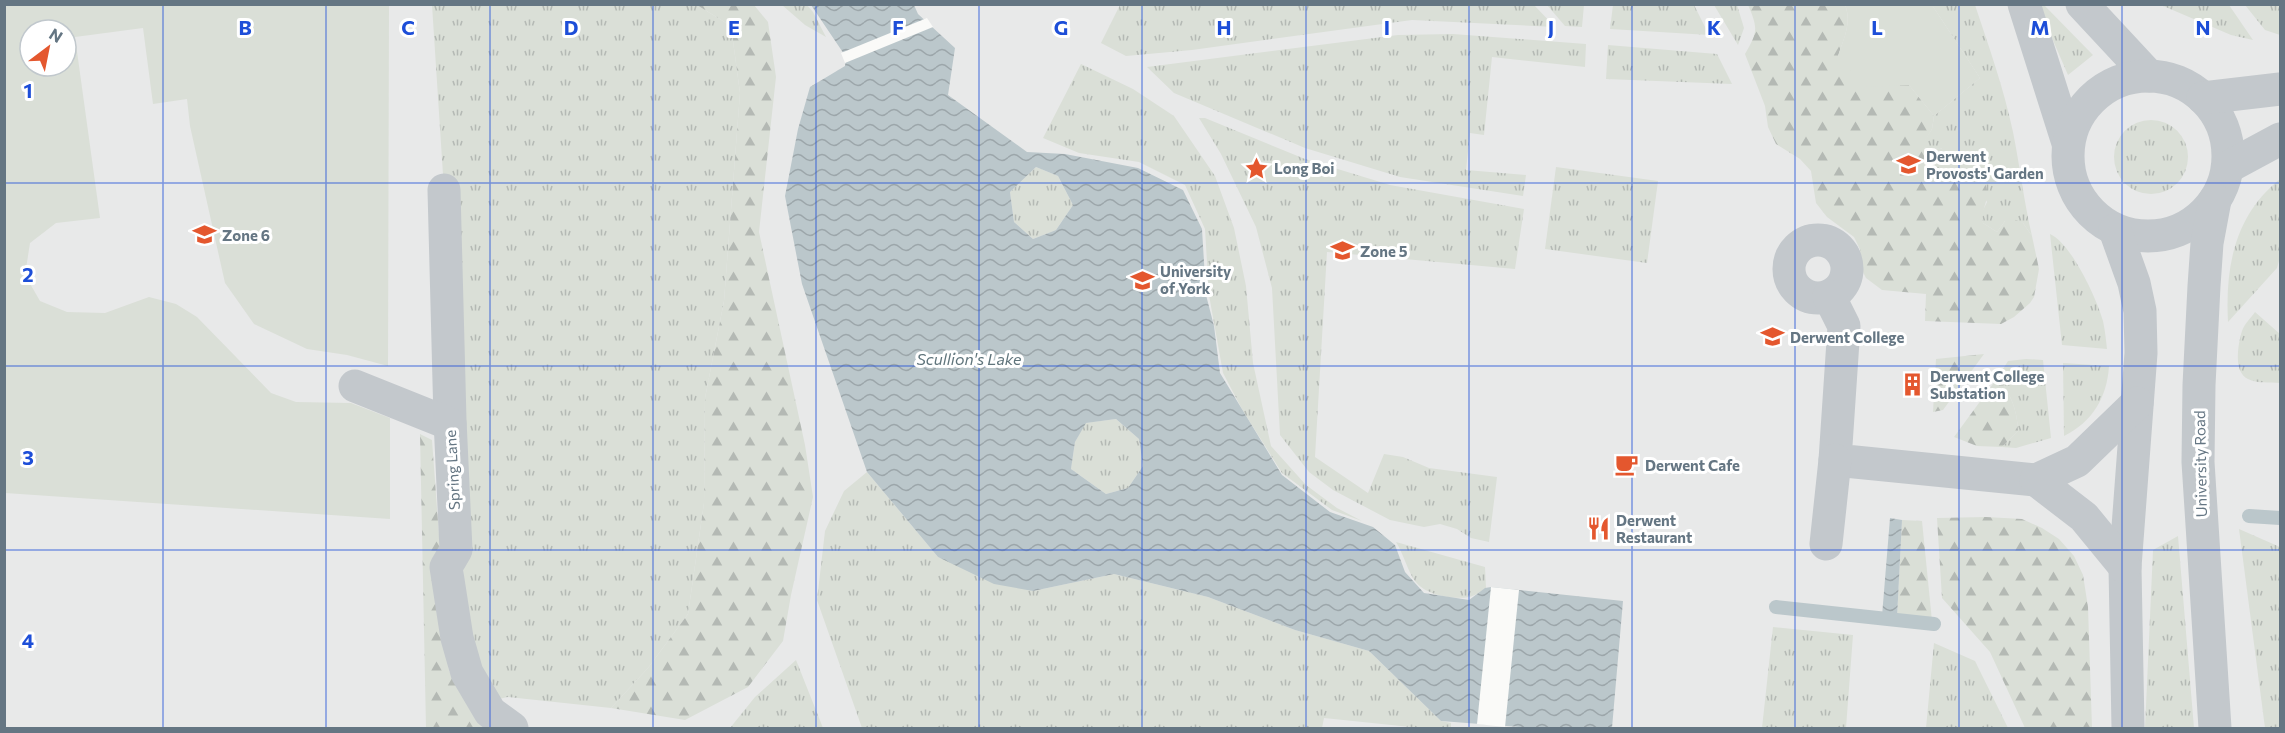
<svg xmlns="http://www.w3.org/2000/svg" width="2285" height="733" font-family="Commissioner,sans-serif">
	<defs>
		<pattern id="grass-tufts" width="24" height="20" patternUnits="userSpaceOnUse" patternTransform="scale(1.5)"><rect width="24" height="20" fill="#dadfd7"/><path d="M3 7l-1-3M5 7V3M7 7l1-3M15 17l-1-3M17 17v-4M19 17l1-3" fill="none" stroke="#b4b9b4"/></pattern>
		<pattern id="forest-firs" width="22" height="20" patternUnits="userSpaceOnUse" patternTransform="scale(1.5)"><rect width="22" height="20" fill="#dadfd7"/><path d="M5 1l3.5 6h-7zM16 11l3.5 6h-7z" fill="#b4b9b4"/></pattern>
		<pattern id="water-waves" width="16" height="10" patternUnits="userSpaceOnUse" patternTransform="scale(1.5)"><rect width="16" height="10" fill="#bbc7cb"/><path d="M0 5q4-4 8 0t8 0" fill="none" stroke="#9ca6aa"/></pattern>
	</defs>
	<rect width="100%" height="100%" fill="#fafaf8"/>
	<path fill="#e8e9e9" fill-rule="evenodd" d="M4,5H2280V728H5ZM30,30H66V66H30Z"/>
	<g fill="url(#grass-tufts)">
		<path d="M432,5H697L731,26L740,93L724,301L705,398L704,503L688,614L648,668L611,708L508,697L470,705L444,190Z"/>
		<path d="M782,5H807L813,12L826,37L805,25Z"/>
		<path d="M1120,5H1534L1555,27L1412,20L1192,50L1126,56L1101,43Z"/>
		<path d="M1547,5H1584L1582,27L1565,26Z"/>
		<path d="M1613,5H1694L1709,35L1610,29Z"/>
		<path d="M1714,5H1737L1744,28L1738,45Z"/>
		<path d="M1932,5H1975C1989,47 2004,89 2013,132C2020,167 2024,202 2032,236L2023,223L2005,221L1997,232L1983,223L1981,214L1987,202L1974,180L1964,181L1948,174L1952,164L1941,148L1928,149L1921,146L1932,129L1934,116L1980,78Z"/>
		<path d="M2044,5L2093,55L2068,75L2039,8Z"/>
		<path d="M2161,5H2229L2253,40L2231,35Z"/>
		<path d="M2245,5H2280V35L2265,30Z"/>
		<path d="M1453,34L1586,44L1585,67L1492,57L1484,135L1470,133L1466,170L1526,175L1523,196L1400,177L1305,148L1174,93L1147,67L1398,35Z"/>
		<path d="M1608,45L1717,54L1732,84L1606,79Z"/>
		<path d="M1081,64L1133,89L1174,116L1215,176L1234,228L1246,286L1253,363L1271,446L1306,485L1337,508L1362,521L1332,510L1282,473L1243,411L1223,373L1209,295L1205,229L1185,185L1139,162L1079,153L1043,138Z"/>
		<path d="M1199,118H1205L1305,159L1390,185L1524,209L1515,269L1327,252L1315,457L1368,493L1384,454L1403,457L1429,468L1497,477L1489,542L1471,538L1457,529L1440,524L1424,527L1390,520L1333,490L1309,472L1280,435L1272,288L1256,227L1221,154Z"/>
		<circle cx="2151" cy="157" r="37"/>
		<path d="M1036,167L1058,176L1073,205L1056,230L1033,239L1014,222L1010,192Z"/>
		<path d="M1556,167L1658,181L1647,263L1545,249Z"/>
		<path d="M2280,179V257L2277,268L2228,322C2225,266 2235,215 2280,179Z"/>
		<path d="M2050,234C2071,243 2097,299 2103,321C2105,330 2106,340 2107,349L2062,345Z"/>
		<path d="M2255,312L2280,334V383C2270,382 2257,384 2248,379C2233,372 2238,344 2242,331C2244,324 2251,318 2255,312Z"/>
		<path d="M2026,359L2043,360L2051,438L2016,448L2002,447L2018,431C2017,409 2011,395 1998,377L2008,361Z"/>
		<path d="M2063,363L2109,366C2107,398 2092,422 2064,436Z"/>
		<path d="M1116,419L1139,439L1143,466L1128,488L1106,494L1071,469L1075,442L1085,423Z"/>
		<path d="M867,472L938,557L1033,591L1114,574L1208,597L1295,630L1369,651L1441,721L1451,723V728H1420L1324,718L1322,728H862L817,600L825,531L844,491Z"/>
		<path d="M2239,529L2280,547V728H2265Z"/>
		<path d="M2178,536L2194,728H2145L2153,550Z"/>
		<path d="M1396,542L1485,567L1486,588C1481,591 1475,596 1469,597C1453,600 1425,595 1415,581C1409,574 1403,553 1396,542Z"/>
		<path d="M1773,627L1853,635L1846,728H1762Z"/>
		<path d="M1934,643L1975,661L2008,728H1926Z"/>
		<path d="M796,660L823,728H730L755,697Z"/>
	</g>
	<g fill="url(#forest-firs)">
		<path d="M697,5H754L768,22L776,77L759,232L805,445L813,497L791,595L783,641L748,687L685,720L611,708L648,668L688,614L704,503L705,398L724,301L740,93L731,26Z"/>
		<path d="M1748,5H1845C1852,22 1844,38 1838,56L1909,85L1934,116L1932,129L1922,146L1928,149L1940,148L1952,154V164L1949,174L1964,181L1983,180C1994,197 1980,206 1983,223L1997,232L2005,221L2011,218L2023,223L2032,236L2039,269L2034,297L2030,303L2014,317L2001,324L1925,321L1926,294L1882,290L1866,278L1861,268L1860,249L1854,237L1827,217L1816,203L1811,171L1800,159L1776,144L1768,127L1765,106L1745,54C1758,32 1758,28 1748,5Z"/>
		<path d="M1984,354L1943,410L1933,412L1936,359Z"/>
		<path d="M1998,377C2011,395 2017,409 2018,431L2002,447L1977,446L1954,437Z"/>
		<path d="M420,434L432,440L449,671L485,728H426Z"/>
		<path d="M1986,517L2022,519L2042,528L2059,539L2074,556L2083,575L2088,607L2092,728H2025L1990,652L1942,598L1937,518Z"/>
		<path d="M1902,520L1922,521L1932,621L1897,618Z"/>
	</g>
	<g fill="#dadfd7" fill-rule="evenodd">
		<path d="M4,5H389L388,366L347,355L307,349L254,324L225,283L190,126L187,99L153,104L143,28L75,37L100,218L56,223L30,243L25,275L40,301L67,312L105,313L149,297L176,304L197,317L271,393L296,402L351,403L390,418V519L5,493ZM30,30H66V66H30Z"/>
		<path d="M1845,5H1932L1980,78L1934,116L1909,85L1863,87L1838,56C1844,38 1852,22 1845,5Z"/>
	</g>
	<g fill="url(#water-waves)" fill-rule="evenodd">
		<path d="M811,5H914L918,14L955,48L948,95L1027,152L1065,154L1138,168L1183,190L1202,229L1206,295L1214,326L1220,373L1282,475L1330,512L1373,527L1395,545L1405,572L1424,593L1469,600L1485,588L1491,587L1623,601L1612,728H1531L1441,721L1369,651L1295,630L1208,597L1114,574L1033,591L994,584L938,557L867,472L802,284L785,196L798,129L810,87L845,66L846,57ZM1036,167L1058,176L1073,205L1056,230L1033,239L1014,222L1010,192ZM1116,419L1139,439L1143,466L1128,488L1106,494L1071,469L1075,442L1086,423Z"/>
		<path d="M1890,518L1902,520L1897,618L1882,616Z"/>
	</g>
	<g fill="#fafaf8">
		<path d="M927,18L933,27L845,63L841,53Z"/>
		<path d="M1491,587L1519,590L1505,727L1477,724Z"/>
	</g>
	<g fill="none" stroke-linecap="round" stroke-linejoin="round">
		<g stroke="#bbc7cb" stroke-width="14">
			<path d="M2249,516L2280,518"/>
			<path d="M1776,607L1934,624"/>
		</g>
		<g stroke="#c3c8cc" stroke-width="33">
			<path d="M2024,4L2068,143"/>
			<path d="M2082,4L2149,76"/>
			<circle cx="2148" cy="156" r="80"/>
			<path d="M2203,98L2280,89"/>
			<path d="M2228,167L2280,139"/>
			<path d="M444,190L450,420L456,550L446,567L457,638L467,673L490,712L512,728"/>
			<path d="M2115,230L2134,283L2140,311L2141,353L2125,567L2128,728"/>
			<circle cx="1818" cy="269" r="29"/>
			<path d="M1829,296L1844,326L1835,460L2036,480"/>
			<path d="M355,386L450,424"/>
			<path d="M1826,544L1835,460"/>
			<path d="M2125,567L2084,517L2036,480L2077,461L2137,403"/>
			<path d="M2215,728L2198,462L2199,385L2204,286L2207,243L2215,200"/>
		</g>
	</g>
	<path fill="none" stroke="#1d4ed8" stroke-width="1.5" stroke-opacity="0.55" d="M163,4V728M326,4V728M490,4V728M653,4V728M816,4V728M979,4V728M1142,4V728M1306,4V728M1469,4V728M1632,4V728M1795,4V728M1959,4V728M2122,4V728M4,183H2280M4,366H2280M4,550H2280"/>
	<defs>
		<symbol id="university-bare" viewBox="-9 -9 18 18"><path d="M0-5L7-2L0 1L-7-2ZM-4 1L0 2.5L4 1V4Q0 6-4 4Z" fill="#e4572e" stroke="#fff" stroke-width="2.5" paint-order="stroke"/></symbol>
		<symbol id="sight-bare" viewBox="-9 -9 18 18"><path d="M0-6L1.8-2.2L6-1.7L2.9 1.2L3.7 5.4L0 3.3L-3.7 5.4L-2.9 1.2L-6-1.7L-1.8-2.2Z" fill="#e4572e" stroke="#fff" stroke-width="2.5" paint-order="stroke"/></symbol>
		<symbol id="building-bare" viewBox="-9 -9 18 18"><path d="M-4-6H4V6H1V3H-1V6H-4ZM-2.5-4.3h1.7v1.8h-1.7ZM.8-4.3h1.7v1.8H.8ZM-2.5-1h1.7V.8h-1.7ZM.8-1h1.7V.8H.8Z" fill="#e4572e" stroke="#fff" stroke-width="2.5" paint-order="stroke"/></symbol>
		<symbol id="cafe-bare" viewBox="-9 -9 18 18"><path d="M-5.5-4.5H6V0H3Q3 3.5 0 3.5H-2.5Q-5.5 3.5-5.5 0ZM3-3.2v2h1.7v-2ZM-6 4.5H4V6H-6Z" fill="#e4572e" stroke="#fff" stroke-width="2.5" paint-order="stroke"/></symbol>
		<symbol id="restaurant-bare" viewBox="-9 -9 18 18"><path d="M-5-6h1v4h1v-4h1v4h1v-4h1v5L-1.5 .5V6h-2V.5L-5-1ZM5-6V6H3V1.5H1.5Q1.5-4 5-6Z" fill="#e4572e" stroke="#fff" stroke-width="2.5" paint-order="stroke"/></symbol>
	</defs>
	<g fill-rule="evenodd">
		<use href="#university-bare" x="1892" y="148" width="33" height="33"/>
		<use href="#sight-bare" x="1240" y="152" width="33" height="33"/>
		<use href="#university-bare" x="188" y="218" width="33" height="33"/>
		<use href="#university-bare" x="1326" y="234" width="33" height="33"/>
		<use href="#university-bare" x="1126" y="264" width="33" height="33"/>
		<use href="#university-bare" x="1756" y="320" width="33" height="33"/>
		<use href="#building-bare" x="1896" y="368" width="33" height="33"/>
		<use href="#cafe-bare" x="1610" y="448" width="33" height="33"/>
		<use href="#restaurant-bare" x="1582" y="512" width="33" height="33"/>
	</g>
	<g text-anchor="middle" dominant-baseline="central" stroke-width="6" stroke-linejoin="round" paint-order="stroke">
		<g font-size="15" font-weight="bold" fill="#657683" stroke="#fff" text-anchor="start">
			<text x="1926" y="156">Derwent<tspan x="1926" dy="17">Provosts' Garden</tspan></text>
			<text x="1274" y="168">Long Boi</text>
			<text x="222" y="235">Zone 6</text>
			<text x="1360" y="251">Zone 5</text>
			<text x="1160" y="271">University<tspan x="1160" dy="17">of York</tspan></text>
			<text x="1790" y="337">Derwent College</text>
			<text x="1930" y="376">Derwent College<tspan x="1930" dy="17">Substation</tspan></text>
			<text x="1645" y="465">Derwent Cafe</text>
			<text x="1616" y="520">Derwent<tspan x="1616" dy="17">Restaurant</tspan></text>
		</g>
		<g font-size="15" fill="#657683" stroke="#fff">
			<text transform="translate(2200 464) rotate(-91)">University Road</text>
			<text transform="translate(452 470) rotate(-93)">Spring Lane</text>
		</g>
		<g font-size="16" font-style="italic" fill="#60757c" stroke="#fff">
			<text x="969" y="358">Scullion's Lake</text>
		</g>
	</g>
	<g font-size="20" text-anchor="middle" font-weight="bold" fill="#1d4ed8" stroke="#fff" stroke-width="6" stroke-linejoin="round" paint-order="stroke">
		<text x="245" y="35">B</text>
		<text x="408" y="35">C</text>
		<text x="571" y="35">D</text>
		<text x="734" y="35">E</text>
		<text x="898" y="35">F</text>
		<text x="1061" y="35">G</text>
		<text x="1224" y="35">H</text>
		<text x="1387" y="35">I</text>
		<text x="1551" y="35">J</text>
		<text x="1714" y="35">K</text>
		<text x="1877" y="35">L</text>
		<text x="2040" y="35">M</text>
		<text x="2203" y="35">N</text>
		<text x="28" y="98">1</text>
		<text x="28" y="282">2</text>
		<text x="28" y="465">3</text>
		<text x="28" y="648">4</text>
	</g>
	<rect width="2285" height="733" fill="none" stroke="#657683" stroke-width="12"/>
	<g transform="translate(48 48) rotate(32)"><circle r="28" fill="#ffffff" stroke="#c1c8cd" stroke-width="1.5"/>
	<path d="M0-4.5L10 22L0 15L-10 22Z" fill="#e4572e"/>
	<text y="-9" font-size="16" font-weight="bold" text-anchor="middle" fill="#657683">N</text>
	</g>
</svg>
